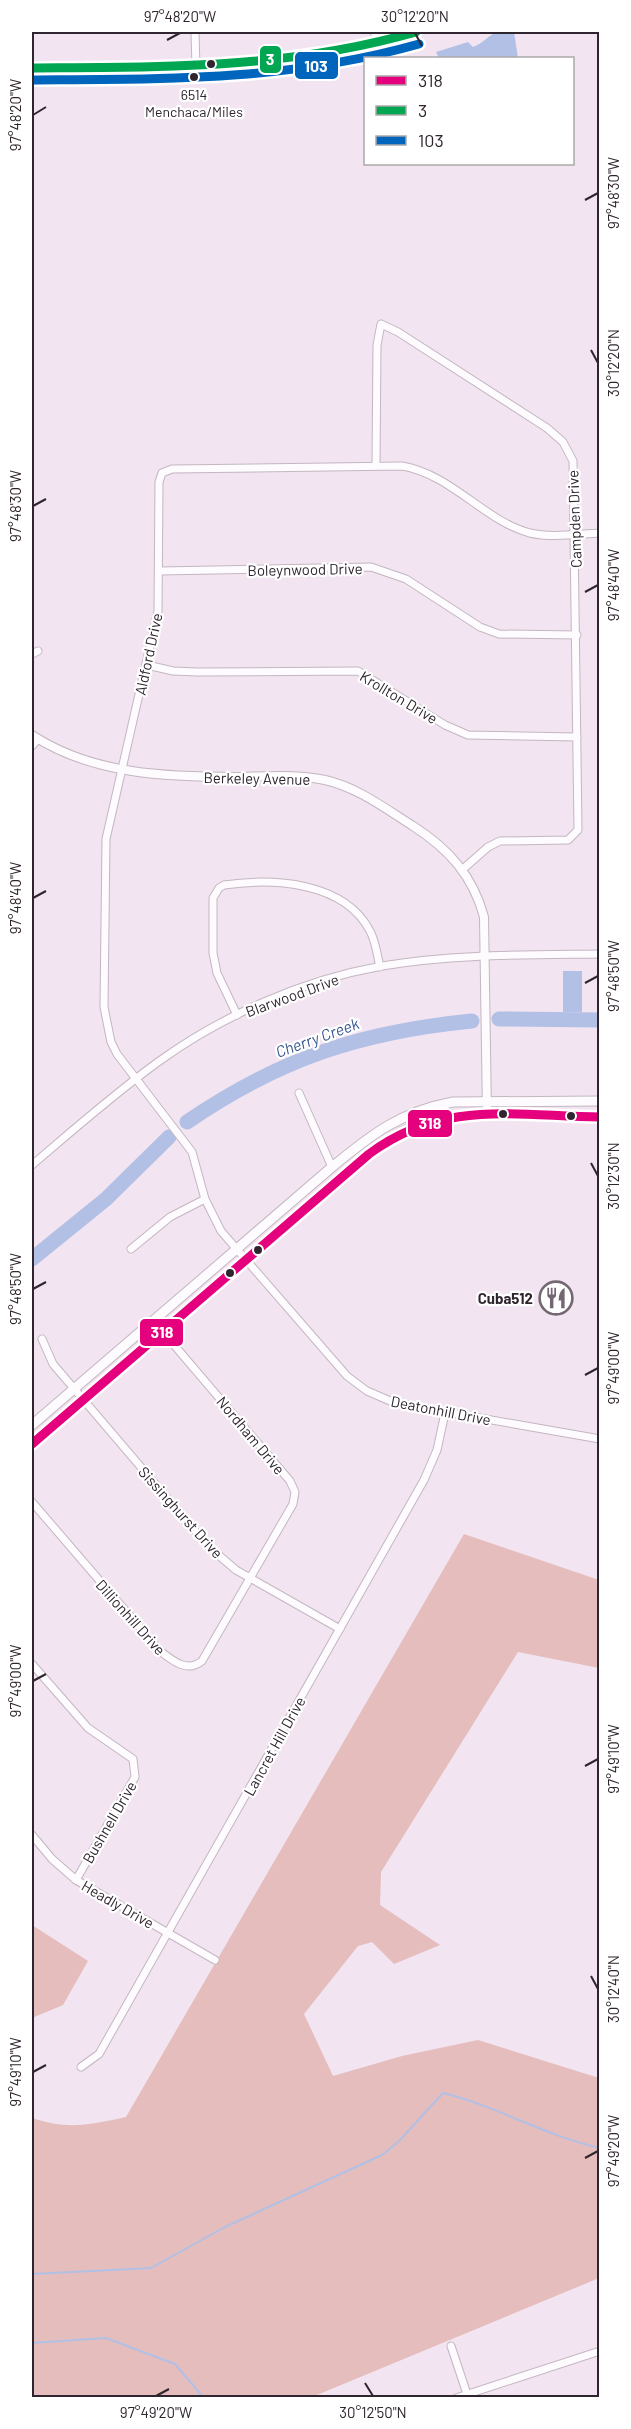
<svg xmlns="http://www.w3.org/2000/svg" width="631" height="2429" font-family="Barlow,sans-serif">
	<rect width="100%" height="100%" fill="#f2e4f1"/>
	<g fill="#e4bdbc">
		<path d="M464,1534L599,1580V1668L518,1652L381,1872L380,1905L440,1945L394,1964L372,1942L358,1946L304,2014L333,2076L402,2056L478,2040L599,2078V2278L312,2397H32V2118C68,2130 89,2125 126,2117Z"/>
		<path d="M32,1925L88,1961L63,2005L32,2018Z"/>
	</g>
	<g fill="#b2c0e5">
		<path d="M497,32H514L518,58H439L436,52L468,42L473,47C484,43 487,36 497,32Z"/>
		<rect x="563" y="971" width="19" height="41"/>
	</g>
	<g fill="none" stroke-linecap="round" stroke-linejoin="round">
		<g stroke="#b2c0e5" stroke-width="2">
			<path d="M32,2274L151,2268L225,2227L382,2155L399,2141L443,2093C497,2106 545,2136 600,2148"/>
			<path d="M32,2343L106,2338L175,2364L204,2398"/>
		</g>
		<g stroke="#b2c0e5" stroke-width="15">
			<path d="M499,1019L600,1020"/>
			<path d="M187,1122C279,1059 360,1032 472,1021"/>
			<path d="M32,1259L106,1199L169,1137"/>
		</g>
		<defs>
			<g id="minor">
				<path d="M195,32L196,68"/>
				<path d="M375,44V32"/>
				<path d="M376,465L377,345L381,324L398,332L547,428L563,442L573,461L578,830L568,840L500,841L488,847L463,869"/>
				<path d="M600,533C577,534 551,538 530,533C486,522 451,474 402,466L172,469L162,473L159,482L158,611L106,839L104,1007L111,1042L117,1054L192,1152L205,1199L221,1231L347,1376L367,1391L395,1403L600,1439"/>
				<path d="M160,571L371,567L406,579L480,627L499,634L577,635"/>
				<path d="M32,654L38,651"/>
				<path d="M147,665L173,671L197,672L358,671L445,725L468,735L577,737"/>
				<path d="M32,746L38,739"/>
				<path d="M237,1015L217,973L213,953V898L219,888L224,885C272,878 344,881 370,931C376,942 377,955 380,967"/>
				<path d="M299,1093L332,1167"/>
				<path d="M32,1165C73,1130 114,1094 158,1062C223,1015 303,980 382,966C454,954 527,955 600,954"/>
				<path d="M131,1249L170,1217L205,1199"/>
				<path d="M42,1339L53,1364L209,1547L236,1570L340,1629"/>
				<path d="M32,1502L160,1651C173,1661 187,1673 202,1661L293,1504L295,1492L290,1481L163,1332"/>
				<path d="M32,1664L88,1728L133,1759L135,1777L76,1880"/>
				<path d="M32,1835L52,1859L76,1880L215,1960"/>
				<path d="M81,2067L99,2054L424,1480L437,1450L445,1413"/>
				<path d="M451,2346L467,2394"/>
				<path d="M456,2398L600,2351"/>
			</g>
			<path id="tertiary" d="M32,735C93,775 168,777 239,777C267,776 297,774 325,780C357,787 386,809 413,826C449,849 473,876 484,917L487,1115"/>
			<g id="secondary">
				<path d="M32,68C161,66 291,74 416,32"/>
				<path d="M32,1425L332,1167C372,1134 400,1112 453,1102L600,1101"/>
				<path d="M32,1444L369,1154C381,1145 394,1135 408,1129C466,1103 538,1118 600,1117"/>
			</g>
		</defs>
		<use href="#minor" stroke="#c3b7c2" stroke-width="9"/>
		<use href="#tertiary" stroke="#c3b7c2" stroke-width="10"/>
		<use href="#secondary" stroke="#c3b7c2" stroke-width="11"/>
		<use href="#minor" stroke="#fdfbfd" stroke-width="7"/>
		<use href="#tertiary" stroke="#fdfbfd" stroke-width="8"/>
		<use href="#secondary" stroke="#fdfbfd" stroke-width="9"/>
		<defs>
			<path id="bus-1" d="M32,1444L369,1154C443,1099 514,1116 600,1117"/>
			<path id="bus-2" d="M32,68C165,67 286,69 416,32"/>
			<path id="bus-3" d="M32,80C167,79 288,81 419,44"/>
		</defs>
		<use href="#bus-1" stroke="#fff" stroke-width="14"/>
		<use href="#bus-2" stroke="#fff" stroke-width="14"/>
		<use href="#bus-3" stroke="#fff" stroke-width="14"/>
		<use href="#bus-1" stroke="#e5007d" stroke-width="9"/>
		<use href="#bus-2" stroke="#00a651" stroke-width="9"/>
		<use href="#bus-3" stroke="#0065bd" stroke-width="9"/>
	</g>
	<path fill="none" stroke="#2f252e" stroke-width="2" d="M415,33L422,46M167,40L180,33M33,115L46,107M585,200L598,193M591,350L598,363M33,506L46,499M585,592L598,585M33,898L46,891M585,983L598,976M591,1163L598,1176M33,1289L46,1282M585,1375L598,1368M33,1681L46,1674M585,1766L598,1759M591,1976L598,1989M33,2072L46,2065M585,2158L598,2151M365,2383L373,2396M156,2396L169,2389"/>
	<defs>
		<symbol id="restaurant-ring" viewBox="-11 -11 22 22"><circle r="9.5" fill="#fff" stroke="#736872" stroke-width="1.5"/><path d="M-5-6h1v4h1v-4h1v4h1v-4h1v5L-1.5 .5V6h-2V.5L-5-1ZM5-6V6H3V1.5H1.5Q1.5-4 5-6Z" fill="#736872"/></symbol>
	</defs>
	<g fill-rule="evenodd">
		<use href="#restaurant-ring" x="537" y="1279" width="38" height="38"/>
	</g>
	<g fill="#2f252e" stroke="#fff" stroke-width="2">
		<circle cx="211" cy="64" r="5"/>
		<circle cx="194" cy="77" r="5"/>
		<circle cx="503" cy="1114" r="5"/>
		<circle cx="571" cy="1116" r="5"/>
		<circle cx="258" cy="1250" r="5"/>
		<circle cx="230" cy="1273" r="5"/>
	</g>
	<g text-anchor="middle" dominant-baseline="central" stroke-width="4.5" stroke-linejoin="round" paint-order="stroke">
		<g font-size="14" fill="#2f252e" stroke="#fff">
			<text x="194" y="94">6514<tspan x="194" dy="17">Menchaca/Miles</tspan></text>
		</g>
		<g font-size="15" fill="#2f252e" stroke="#fff">
			<text transform="translate(574 519) rotate(-92)">Campden Drive</text>
			<text transform="translate(305 569) rotate(-1)">Boleynwood Drive</text>
			<text transform="translate(148 654) rotate(-78)">Aldford Drive</text>
			<text transform="translate(399 697) rotate(31)">Krollton Drive</text>
			<text transform="translate(257 778) rotate(1)">Berkeley Avenue</text>
			<text transform="translate(292 995) rotate(-20)">Blarwood Drive</text>
			<text transform="translate(441 1410) rotate(11)">Deatonhill Drive</text>
			<text transform="translate(251 1435) rotate(50)">Nordham Drive</text>
			<text transform="translate(181 1512) rotate(48)">Sissinghurst Drive</text>
			<text transform="translate(131 1617) rotate(48)">Dillionhill Drive</text>
			<text transform="translate(274 1746) rotate(-61)">Lancret Hill Drive</text>
			<text transform="translate(109 1822) rotate(-60)">Bushnell Drive</text>
			<text transform="translate(118 1904) rotate(30)">Headly Drive</text>
		</g>
		<g font-size="15" font-weight="bold" fill="#2f252e" stroke="#fff" text-anchor="end">
			<text x="533" y="1298">Cuba512</text>
		</g>
		<g font-size="16" font-style="italic" fill="#365691" stroke="#fff">
			<text transform="translate(317 1037) rotate(-20)">Cherry Creek</text>
		</g>
	</g>
	<g stroke="#fff" stroke-width="2">
		<rect x="259" y="45" width="23" height="29" rx="6" fill="#00a651"/>
		<rect x="294" y="51" width="45" height="29" rx="6" fill="#0065bd"/>
		<rect x="407" y="1109" width="46" height="29" rx="6" fill="#e5007d"/>
		<rect x="139" y="1318" width="45" height="29" rx="6" fill="#e5007d"/>
	</g>
	<g font-size="16" text-anchor="middle" font-weight="bold" fill="#fff">
		<text x="270" y="65">3</text>
		<text x="316" y="72">103</text>
		<text x="430" y="1129">318</text>
		<text x="162" y="1338">318</text>
	</g>
	<rect width="631" height="2429" fill="none" stroke="#ffffff" stroke-width="66"/>
	<rect x="364" y="57" width="210" height="108" fill="#ffffff" stroke="#aca8ab" stroke-width="1.5"/>
	<rect x="376" y="76" width="30" height="9" fill="#e5007d" stroke="#aca8ab" stroke-width="1.5"/>
	<text x="418" y="87" font-size="18" fill="#2f252e">318</text>
	<rect x="376" y="106" width="30" height="9" fill="#00a651" stroke="#aca8ab" stroke-width="1.5"/>
	<text x="418" y="117" font-size="18" fill="#2f252e">3</text>
	<rect x="376" y="136" width="30" height="9" fill="#0065bd" stroke="#aca8ab" stroke-width="1.5"/>
	<text x="418" y="147" font-size="18" fill="#2f252e">103</text>
	<rect x="33" y="33" width="565" height="2363" fill="none" stroke="#2f252e" stroke-width="2"/>
	<g font-size="15" text-anchor="middle" fill="#2f252e">
		<text x="180" y="22">97°48'20"W</text>
		<text x="415" y="22">30°12'20"N</text>
		<text transform="translate(16 115) rotate(-90)" y="5">97°48'20"W</text>
		<text transform="translate(614 193) rotate(-90)" y="5">97°48'30"W</text>
		<text transform="translate(614 363) rotate(-90)" y="5">30°12'20"N</text>
		<text transform="translate(16 506) rotate(-90)" y="5">97°48'30"W</text>
		<text transform="translate(614 585) rotate(-90)" y="5">97°48'40"W</text>
		<text transform="translate(16 898) rotate(-90)" y="5">97°48'40"W</text>
		<text transform="translate(614 976) rotate(-90)" y="5">97°48'50"W</text>
		<text transform="translate(614 1176) rotate(-90)" y="5">30°12'30"N</text>
		<text transform="translate(16 1289) rotate(-90)" y="5">97°48'50"W</text>
		<text transform="translate(614 1368) rotate(-90)" y="5">97°49'00"W</text>
		<text transform="translate(16 1681) rotate(-90)" y="5">97°49'00"W</text>
		<text transform="translate(614 1759) rotate(-90)" y="5">97°49'10"W</text>
		<text transform="translate(614 1989) rotate(-90)" y="5">30°12'40"N</text>
		<text transform="translate(16 2072) rotate(-90)" y="5">97°49'10"W</text>
		<text transform="translate(614 2151) rotate(-90)" y="5">97°49'20"W</text>
		<text x="156" y="2418">97°49'20"W</text>
		<text x="373" y="2418">30°12'50"N</text>
	</g>
</svg>
